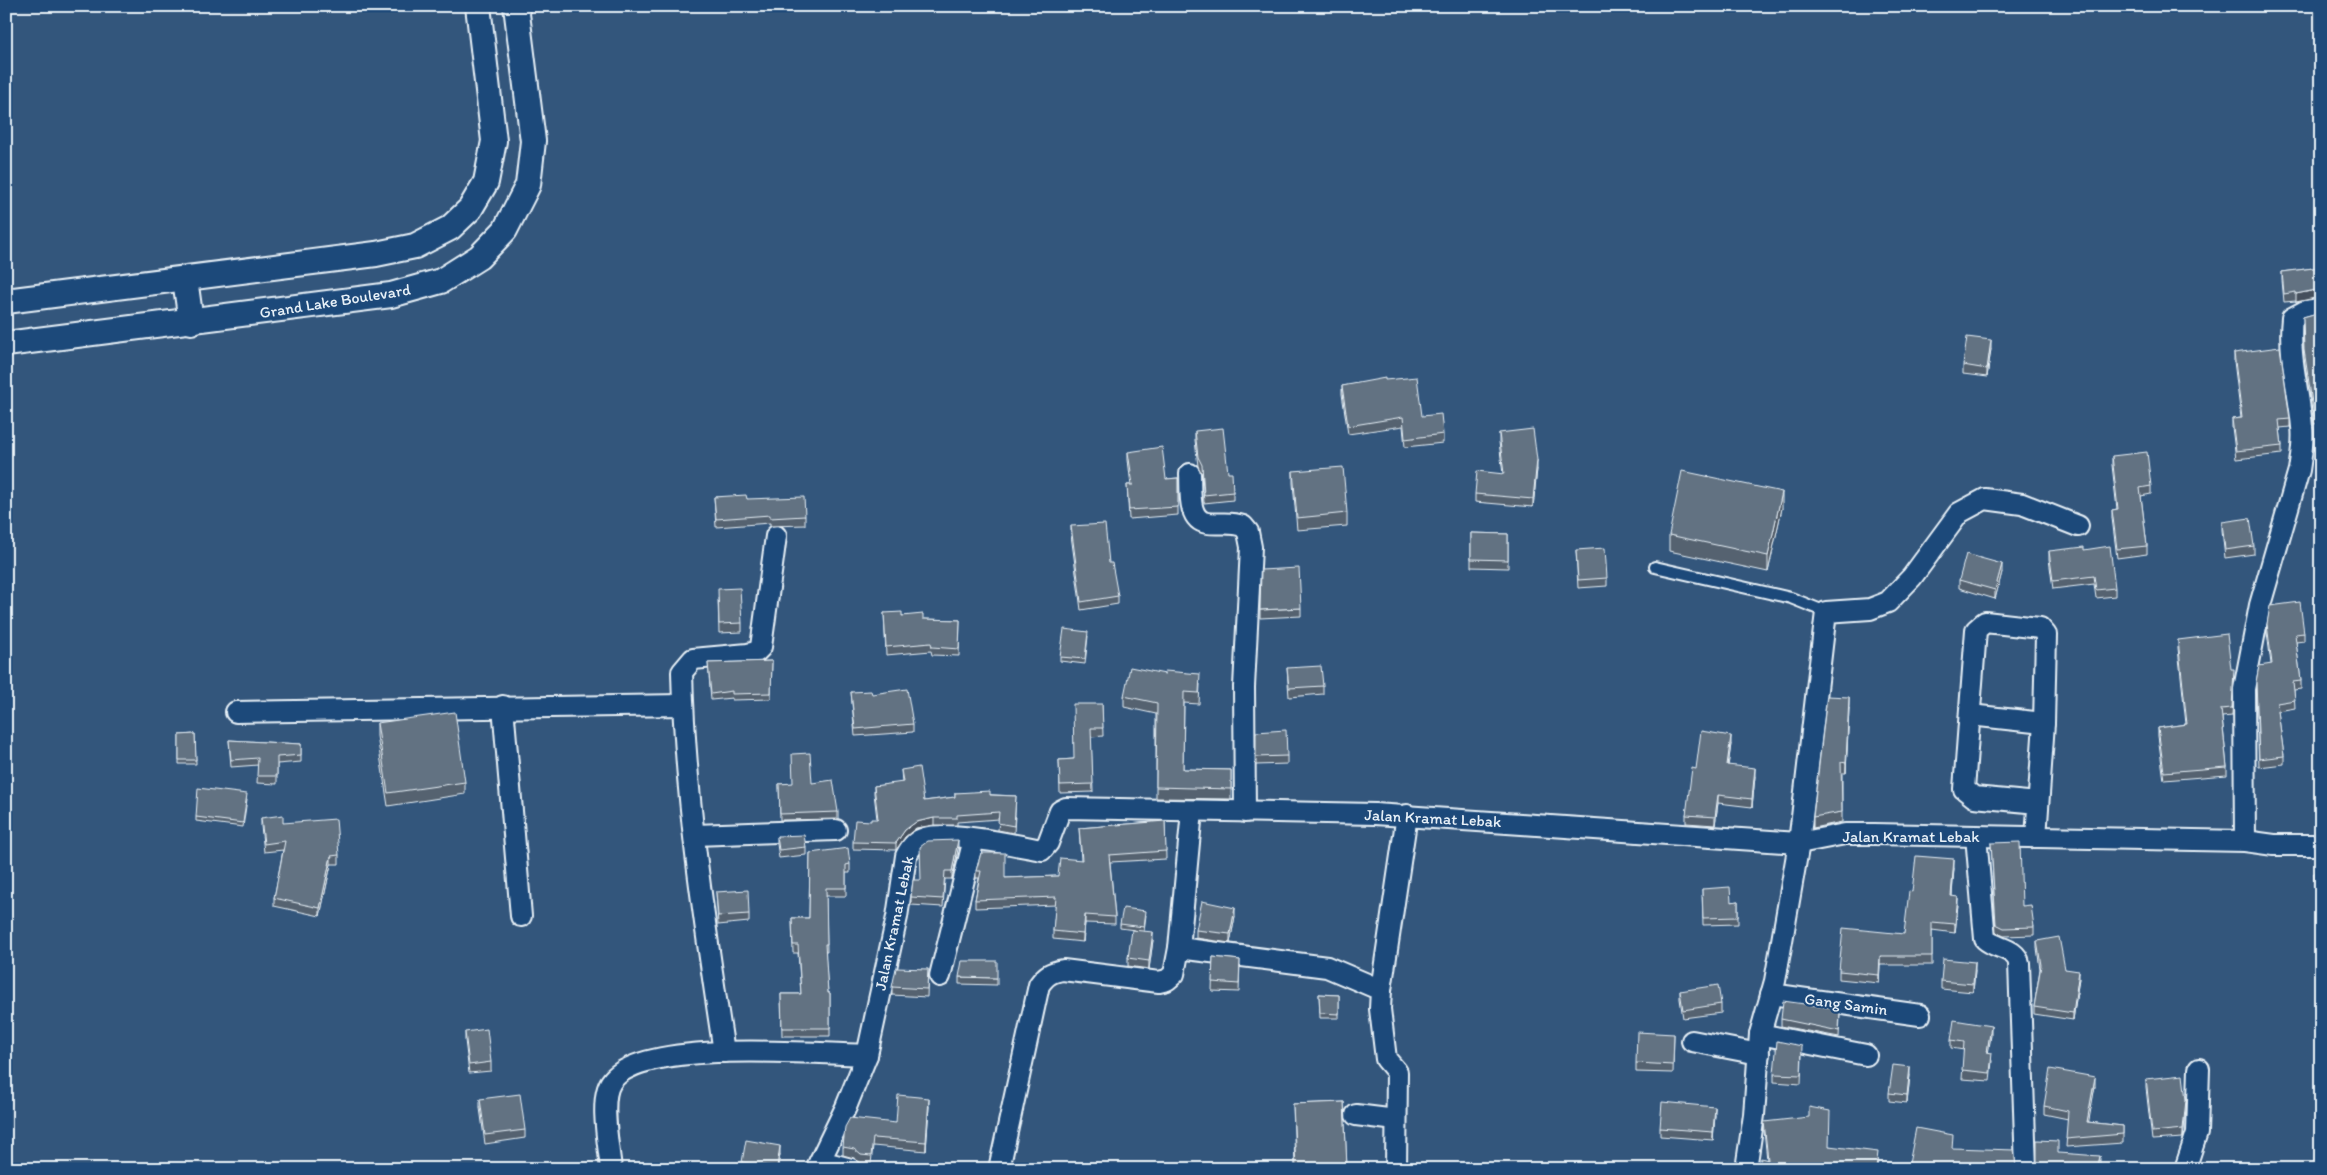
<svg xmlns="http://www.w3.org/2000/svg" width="2327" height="1175" font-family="Itim,sans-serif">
	<rect width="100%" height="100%" fill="#33567c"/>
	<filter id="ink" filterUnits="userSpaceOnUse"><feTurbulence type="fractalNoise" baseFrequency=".02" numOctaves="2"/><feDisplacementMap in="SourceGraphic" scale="10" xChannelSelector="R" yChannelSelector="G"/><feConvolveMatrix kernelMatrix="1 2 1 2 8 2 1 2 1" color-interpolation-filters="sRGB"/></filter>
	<g filter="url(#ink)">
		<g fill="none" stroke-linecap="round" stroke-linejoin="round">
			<defs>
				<path id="service" d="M1655,567L1791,598L1826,612"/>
				<g id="minor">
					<path d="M1190,474C1191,490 1187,520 1207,523C1220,525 1228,521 1243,526L1248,532L1251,547L1244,687L1245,812"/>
					<path d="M503,706L521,916"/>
					<path d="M236,712L683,705"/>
					<path d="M1970,715L2044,723"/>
					<path d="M695,835L836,830"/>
					<path d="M1976,836L1985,939C1996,949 2016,948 2019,963L2026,1169"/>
					<path d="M2036,837L2044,723L2046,635L2040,628L1985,622L1976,630L1964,789L1974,797L2038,803"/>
					<path d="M2245,841L2244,689L2260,605L2299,470C2301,456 2304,441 2302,427C2299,391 2288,355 2292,318L2305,311L2321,309"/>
					<path d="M1179,948L1327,967L1381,990L1380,1009L1386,1059L1397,1072L1396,1169"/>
					<path d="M940,976L974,839"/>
					<path d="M1381,990L1407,815"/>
					<path d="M1771,994L1920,1015"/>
					<path d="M1760,1034L1866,1055"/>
					<path d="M1692,1041L1759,1054"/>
					<path d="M724,1052C705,926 685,800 682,672L693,659L748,654L756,652L761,647L776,536"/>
					<path d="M1356,1115L1396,1120"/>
					<path d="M820,1161L851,1169"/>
					<path d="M611,1169C609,1148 599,1099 611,1082C639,1038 817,1054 867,1055"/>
					<path d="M816,1169L846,1107L867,1055L897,917L906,856C910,848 916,840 925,838C950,831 1015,845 1042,850L1048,843L1060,811L1066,808L1375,814L1799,843L1845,834H1874L2245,841L2274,845H2321"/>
					<path d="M999,1169L1039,985C1046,975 1051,972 1063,970L1159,982L1167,980L1174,974L1179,948L1192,811"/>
					<path d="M1746,1169L1754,1115L1760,1034L1775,981L1799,843L1826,612L1870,609L1888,602L1912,577L1959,513L1985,499L2022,504L2078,526"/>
					<path d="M2185,1169L2197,1133L2199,1069"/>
				</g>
				<g id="tertiary">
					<path d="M185,279L191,322"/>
					<path d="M6,301L376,254L415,246L450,228L470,209L486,182L494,141L478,6"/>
					<path d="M6,344L391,295L441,281L479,257L505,230L528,185L533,141L516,6"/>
				</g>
			</defs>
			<use href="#service" stroke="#e8f1f8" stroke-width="14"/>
			<use href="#minor" stroke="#e8f1f8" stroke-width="24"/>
			<use href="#tertiary" stroke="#e8f1f8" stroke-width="28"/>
			<use href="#service" stroke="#1f4a7a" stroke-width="10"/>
			<use href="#minor" stroke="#1f4a7a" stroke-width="20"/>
			<use href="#tertiary" stroke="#1f4a7a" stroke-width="24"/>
		</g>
		<g fill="#546270" stroke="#e8f1f8">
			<path d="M2321,267V297L2296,302V301L2284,302L2282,280V272Z"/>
			<path d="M2321,312V423L2314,424L2304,358L2303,317Z"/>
			<path d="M1991,349L1987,377L1963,374V365Z"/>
			<path d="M2234,353L2290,419V427L2280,428L2282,446V454L2236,459L2232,427V419L2241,418L2234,361Z"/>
			<path d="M1385,380L1422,416L1443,434V443L1405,447L1403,426L1348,434L1342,394V386Z"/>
			<path d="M1195,431L1228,473L1233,492V500L1204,503L1202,474L1198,466L1195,440Z"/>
			<path d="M1499,433L1537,469L1533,507L1475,502V494L1503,474L1499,442Z"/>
			<path d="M1128,452L1166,479L1178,478V515L1129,519L1127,485H1131L1128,460Z"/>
			<path d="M2112,456L2151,486V494L2141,496L2147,546V554L2117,558L2112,518V510L2117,509L2112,465Z"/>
			<path d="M1293,471L1347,513V526L1297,530L1293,483Z"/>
			<path d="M714,497L747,499L805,516V525L770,526V523L716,527Z"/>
			<path d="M1782,508L1768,572L1669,551V535Z"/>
			<path d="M2321,509V541H2319L2316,510Z"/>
			<path d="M2222,522L2254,546V554L2225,558L2222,530Z"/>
			<path d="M1071,526L1109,563L1118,596V604L1081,610L1071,535Z"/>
			<path d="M1471,533L1508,534V568L1471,567Z"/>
			<path d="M1576,550L1607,578V586L1578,588Z"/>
			<path d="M2049,551L2115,588V596L2096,598L2094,584L2053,589L2049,559Z"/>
			<path d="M2002,572L1995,599L1959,588V580Z"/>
			<path d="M718,597L742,623V632L719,633Z"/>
			<path d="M1301,608V616L1260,618V610Z"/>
			<path d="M884,613L923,619L960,620L959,656L932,655L931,651L886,655Z"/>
			<path d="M2267,624L2304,633V641L2296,642L2301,681V689L2294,690L2295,708L2278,711L2284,756V764L2259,767L2256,690L2271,664L2267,632Z"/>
			<path d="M1088,636L1085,664L1060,661V657Z"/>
			<path d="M2178,640L2231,669L2234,677L2232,716L2222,717L2227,767V775L2164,780L2158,736V728L2186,724L2178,648Z"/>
			<path d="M772,661L771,699L732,700V698L711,700L708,663Z"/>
			<path d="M1287,668L1323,686V694L1289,697Z"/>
			<path d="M1200,684L1199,704L1184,703L1183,769L1231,770V799L1156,798V714L1124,707V696Z"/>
			<path d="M851,692L913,724V732L855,736Z"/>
			<path d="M1102,704L1103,736L1091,737L1093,792L1060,793L1059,760L1074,759Z"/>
			<path d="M1849,708L1846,773H1842V822L1813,828V817Z"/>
			<path d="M377,723L465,782V794L388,806L377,736Z"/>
			<path d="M1256,732L1287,756V764L1256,765Z"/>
			<path d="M195,734L196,764H179V735Z"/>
			<path d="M229,740L301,744V762L277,764V784L257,783L258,765L231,767Z"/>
			<path d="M1731,744L1728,766L1755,776L1752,807L1718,803L1715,825L1686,823V815L1696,769Z"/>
			<path d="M901,770L924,801L955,797V793L1016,796L1014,833L998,830L999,819L957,822V825H934L916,828L905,837L896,850L853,849V842L871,821L877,819L874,793V786L902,783Z"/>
			<path d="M812,783L838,812V819L780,820L779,784Z"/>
			<path d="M247,799L243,827L196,821V817Z"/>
			<path d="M261,818L283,823L339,855V864H331L320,916L274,906V898L283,850L264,852L261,826Z"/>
			<path d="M1165,821L1166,859L1110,862L1115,917V924L1085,923L1083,942L1053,939V931L1056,905L975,908V900L979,878H976V871L981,853L1005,878L1058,876L1081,860L1079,828Z"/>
			<path d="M777,836L806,847V855L779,858L777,844Z"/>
			<path d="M1991,843L2022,906L2034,927V935L2004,936L1996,932Z"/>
			<path d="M958,849L952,879H945L943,907L911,905V897L921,880Z"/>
			<path d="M810,853L850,864V873H846V896H826L827,952H825L828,993H830V1036H782L781,994H801L798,953H793L792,918H809Z"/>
			<path d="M1954,868L1952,896L1958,905L1955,933L1932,930V965H1880L1879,983L1839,979V971L1904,934L1912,892Z"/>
			<path d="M2321,872V919H2319L2314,886V873Z"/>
			<path d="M1702,889L1731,902L1738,901V924L1703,925Z"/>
			<path d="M716,892L749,914V922L718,925Z"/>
			<path d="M1146,915L1144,931L1153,940L1149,969L1128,966V958L1135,930L1120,928V924Z"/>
			<path d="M1235,916L1230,943L1196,938V930Z"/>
			<path d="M2037,941L2065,969L2079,978L2073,1020L2034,1014V1007L2040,969L2037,948Z"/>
			<path d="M1213,957L1240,960L1239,992L1212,991Z"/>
			<path d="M928,969L927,997L892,995V987Z"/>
			<path d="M1975,970L1973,992L1941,989V981Z"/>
			<path d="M959,977L997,978V985L959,984Z"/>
			<path d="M1680,991L1721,1004V1013L1683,1018L1680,999Z"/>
			<path d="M1319,994L1339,995V1018H1320Z"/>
			<path d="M1840,1016L1839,1037L1781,1026V1019Z"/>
			<path d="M465,1032L491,1062V1071L469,1073L465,1040Z"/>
			<path d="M1674,1034L1673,1073L1636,1072V1063Z"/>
			<path d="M1991,1035L1988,1052L1992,1061L1990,1081L1962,1079L1964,1050L1951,1048V1040Z"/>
			<path d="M1802,1055L1801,1084L1774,1082V1074Z"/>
			<path d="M1910,1075L1907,1103L1889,1101V1093Z"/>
			<path d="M2146,1079L2186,1109L2183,1138L2152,1140L2146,1088Z"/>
			<path d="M2095,1086L2088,1122L2123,1126V1143L2066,1147L2068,1119L2044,1114V1106Z"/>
			<path d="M480,1099L525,1130V1138L485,1144L480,1108Z"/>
			<path d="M1344,1102L1347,1169H1295L1293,1104Z"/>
			<path d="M929,1106L926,1151L873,1146L871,1164L861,1163L854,1158L843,1155V1147L896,1123Z"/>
			<path d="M1715,1115L1713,1140L1660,1136V1128Z"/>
			<path d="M1764,1122L1829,1146L1878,1160L1877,1169H1759L1767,1160L1764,1130Z"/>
			<path d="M780,1154L778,1169H742V1162Z"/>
		</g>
		<g fill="#45505b" stroke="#e8f1f8">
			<path d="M2320,289V297L2296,302V294Z"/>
			<path d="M1991,340V349L1987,377V369Z"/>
			<path d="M1537,460V469L1533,507V499Z"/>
			<path d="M1782,492V508L1768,572V556Z"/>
			<path d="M2002,564V572L1995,599V590Z"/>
			<path d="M1849,697V708L1846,773V763Z"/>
			<path d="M1731,736V744L1727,774V765Z"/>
			<path d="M1755,768V776L1752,807V799Z"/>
			<path d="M1718,795V803L1715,825V817Z"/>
			<path d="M934,818V825L916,828L905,837L896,850V843L905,830L916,822Z"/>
			<path d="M958,840V849L952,879V871Z"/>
			<path d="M331,856V864L320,916V908Z"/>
			<path d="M1954,859V868L1951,905V896Z"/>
			<path d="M1958,897V905L1955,933V924Z"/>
			<path d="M1235,908V916L1230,943V934Z"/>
			<path d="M1085,915V923L1083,942V934Z"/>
			<path d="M1153,932V940L1149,969V961Z"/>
			<path d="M1880,956V965L1879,983V975Z"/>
			<path d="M1975,962V970L1973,992V984Z"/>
			<path d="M2079,971V978L2073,1020V1013Z"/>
			<path d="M1991,1026V1035L1987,1061V1052Z"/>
			<path d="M1910,1067V1075L1907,1103V1095Z"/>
			<path d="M2095,1077V1086L2087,1131V1122Z"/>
			<path d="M929,1098V1106L926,1151V1142Z"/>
			<path d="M2186,1100V1109L2183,1138V1129Z"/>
			<path d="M1715,1107V1115L1713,1140V1132Z"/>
			<path d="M780,1146V1154L778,1169H777Z"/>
			<path d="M2100,1156V1165L2099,1169H2097Z"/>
		</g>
		<g fill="#627282" stroke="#e8f1f8">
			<path d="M2321,267V289L2296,294V292L2284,294L2282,272Z"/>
			<path d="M2321,312V415L2314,416L2304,350L2303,317Z"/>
			<path d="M1967,337L1991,340L1987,369L1963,365Z"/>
			<path d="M2280,347L2290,419L2279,420L2282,446L2236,451L2232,419L2242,418L2234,353Z"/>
			<path d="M1417,377L1422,416L1441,414L1443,434L1405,439L1403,417L1348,426L1342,386L1385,378V380Z"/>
			<path d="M1223,428L1228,473H1232L1233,492L1204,495L1202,465L1198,457L1195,431Z"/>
			<path d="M1533,429L1537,460L1533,499L1475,494L1477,471L1504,474L1499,433Z"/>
			<path d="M1162,447L1166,479L1178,478V507L1129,510L1127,485H1133L1128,452Z"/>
			<path d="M2147,452L2151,486L2140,488L2147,546L2117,549L2112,510L2118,509L2112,456Z"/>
			<path d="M1343,467L1347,513L1297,518L1293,471Z"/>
			<path d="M1682,471L1782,492L1768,556L1669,535Z"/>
			<path d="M746,495L747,499L804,497L805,516L770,518V515L716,519L714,497Z"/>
			<path d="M2321,509V536L2319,537L2316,510Z"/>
			<path d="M2250,518L2254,546L2225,550L2222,522Z"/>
			<path d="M1105,524L1109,563H1112L1118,596L1081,602L1071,526Z"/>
			<path d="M1471,533L1508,534V560L1471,559Z"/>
			<path d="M2110,546L2115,588L2096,590L2094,576L2053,581L2049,551L2084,547V550Z"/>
			<path d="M1605,548L1607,578L1578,580L1576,550Z"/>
			<path d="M1966,554L2002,564L1995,590L1959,580Z"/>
			<path d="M1299,568L1301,608L1260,610L1261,570Z"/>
			<path d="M740,588L742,623L719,624L718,589Z"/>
			<path d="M2300,602L2304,633L2295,634L2301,681L2293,682L2295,700L2277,703L2284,756L2259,759L2256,682L2259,666L2272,664L2267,624L2270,606Z"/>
			<path d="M902,612V616L923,614V619L960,620L959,649L932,647L931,643L886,647L884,613Z"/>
			<path d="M1064,629L1088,632L1085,659L1060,657Z"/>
			<path d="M2227,634L2231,669H2234L2232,708L2221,709L2227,767L2164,772L2158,728L2187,724L2178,640Z"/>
			<path d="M772,661L771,693L732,694V691L711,694L708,663Z"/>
			<path d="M1321,666L1323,686L1289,688L1287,668Z"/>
			<path d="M1130,667L1165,674V671L1200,674L1199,693L1184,692L1183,769L1231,770V789L1156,787L1157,703L1124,696Z"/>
			<path d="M907,689L913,724L855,729L851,692L871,691L872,694Z"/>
			<path d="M1827,696L1849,697L1846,763L1841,762L1842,812L1813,817Z"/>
			<path d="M1073,704H1102L1103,728H1091L1093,784L1060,785L1059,760L1074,759Z"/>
			<path d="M455,712L465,782L388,793L377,723Z"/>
			<path d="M1286,730L1287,756L1256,757V732Z"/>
			<path d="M1701,731L1731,736L1727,765L1755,768L1752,799L1718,795L1715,817L1686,815L1692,768L1696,769Z"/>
			<path d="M195,734L196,760H179V735Z"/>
			<path d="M229,740L301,744V755L277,757V776H257L258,758L231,760Z"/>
			<path d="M810,753L812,783L833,780L838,812L780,814L779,784L793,783L792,754Z"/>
			<path d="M919,767L924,801L955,797V793L990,791V795L1016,796L1014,826L998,823L999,812L957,815V818H934L916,822L905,830L896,843L853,842L855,820L871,821V819H878L874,786L903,782L901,770Z"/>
			<path d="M198,788L247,794L243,823L196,817Z"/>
			<path d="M283,815V823L336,819L339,855L331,856L320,908L274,898L285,841L264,844L261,818Z"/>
			<path d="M1165,821L1166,851L1109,855L1115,917L1085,915L1083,934L1053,931L1056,897L975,900L981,871H976L981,853H1005V878L1058,876L1060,858L1082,860L1079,828Z"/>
			<path d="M804,835L806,847L779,850L777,836Z"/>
			<path d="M958,840L952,871H945L943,899L911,897L913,880H921L920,847L928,841Z"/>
			<path d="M2020,842L2022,906L2031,905L2034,927L2004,928L1996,924L1991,843Z"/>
			<path d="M848,848L850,864L846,865V888H826L827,944H825L828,993H830V1028H782L781,994H801L798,945H793L792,918H809L810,853Z"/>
			<path d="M1916,856L1954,859L1951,896L1958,897L1955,924L1932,922V956H1880L1879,975L1839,971L1843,928L1904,934L1909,891L1912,892Z"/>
			<path d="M2321,872V907H2319L2314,873Z"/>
			<path d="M1730,887L1731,902L1738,901V917L1703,918L1702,889Z"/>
			<path d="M748,890L749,914L718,916L716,892Z"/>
			<path d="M1202,901L1235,908L1230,934L1196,930Z"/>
			<path d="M1123,908L1146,911L1144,927L1120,924Z"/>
			<path d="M1132,930L1153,932L1149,961L1128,958Z"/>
			<path d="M2059,937L2065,969L2079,971L2073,1013L2034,1007L2041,965L2037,941Z"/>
			<path d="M1213,957L1240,960L1239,984L1212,982Z"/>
			<path d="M1943,959L1975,962L1973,984L1941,981Z"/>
			<path d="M962,961H997V978L959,977Z"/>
			<path d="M896,968L928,969L927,989L892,987Z"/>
			<path d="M1718,985L1721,1004L1683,1010L1680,991Z"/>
			<path d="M1319,994L1339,995V1014L1320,1013Z"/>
			<path d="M1783,1001L1840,1009L1839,1031L1781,1019Z"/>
			<path d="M1954,1020L1991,1026L1987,1052L1992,1053L1990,1073L1962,1070L1964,1042L1951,1040Z"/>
			<path d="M487,1029L491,1062L469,1065L465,1032Z"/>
			<path d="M1637,1032L1674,1034L1673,1065L1636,1063Z"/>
			<path d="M1777,1041L1802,1046L1801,1075L1774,1074Z"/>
			<path d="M1893,1065L1910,1067L1907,1095L1889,1093Z"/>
			<path d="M2050,1069L2095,1077L2087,1122L2123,1126V1134L2066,1139L2068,1111L2044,1106Z"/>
			<path d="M2183,1075L2186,1100L2183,1129L2152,1132L2146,1079Z"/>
			<path d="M520,1094L525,1130L485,1135L480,1099Z"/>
			<path d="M898,1095L929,1098L926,1142L873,1138L871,1156L861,1155L854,1149L843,1147L845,1127L850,1118L896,1123Z"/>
			<path d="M1344,1102L1347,1167L1296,1169L1293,1104Z"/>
			<path d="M1662,1102L1715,1107L1713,1132L1660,1128Z"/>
			<path d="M1809,1107L1830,1111L1829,1146L1878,1152L1876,1169H1828L1802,1167V1169H1759L1761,1158L1768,1160L1764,1122L1809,1117Z"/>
			<path d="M1916,1128L1953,1135L1952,1148L2014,1150L2016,1167L2019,1169H1908Z"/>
			<path d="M746,1140L780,1146L777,1167L742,1162Z"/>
			<path d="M2037,1140L2058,1141V1153L2100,1156L2097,1169H2034L2037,1166Z"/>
			<path d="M580,1163L581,1169H554V1166Z"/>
			<path d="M2145,1164L2165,1166V1169H2145Z"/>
		</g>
	</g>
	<g text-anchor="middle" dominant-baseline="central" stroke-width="4.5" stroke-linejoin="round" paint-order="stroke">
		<g font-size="16" fill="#e8f1f8" stroke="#1f4a7a">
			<text transform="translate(335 301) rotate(-9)">Grand Lake Boulevard</text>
			<text transform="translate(1433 818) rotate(3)">Jalan Kramat Lebak</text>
			<text x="1911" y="836">Jalan Kramat Lebak</text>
			<text transform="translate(894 923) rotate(-78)">Jalan Kramat Lebak</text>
			<text transform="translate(1846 1004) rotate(8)">Gang Samin</text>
		</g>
	</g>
	<rect width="2327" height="1175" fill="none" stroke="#1f4a7a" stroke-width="25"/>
	<rect x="12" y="12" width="2302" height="1150" fill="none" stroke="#e8f1f8" stroke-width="2" filter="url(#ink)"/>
</svg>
